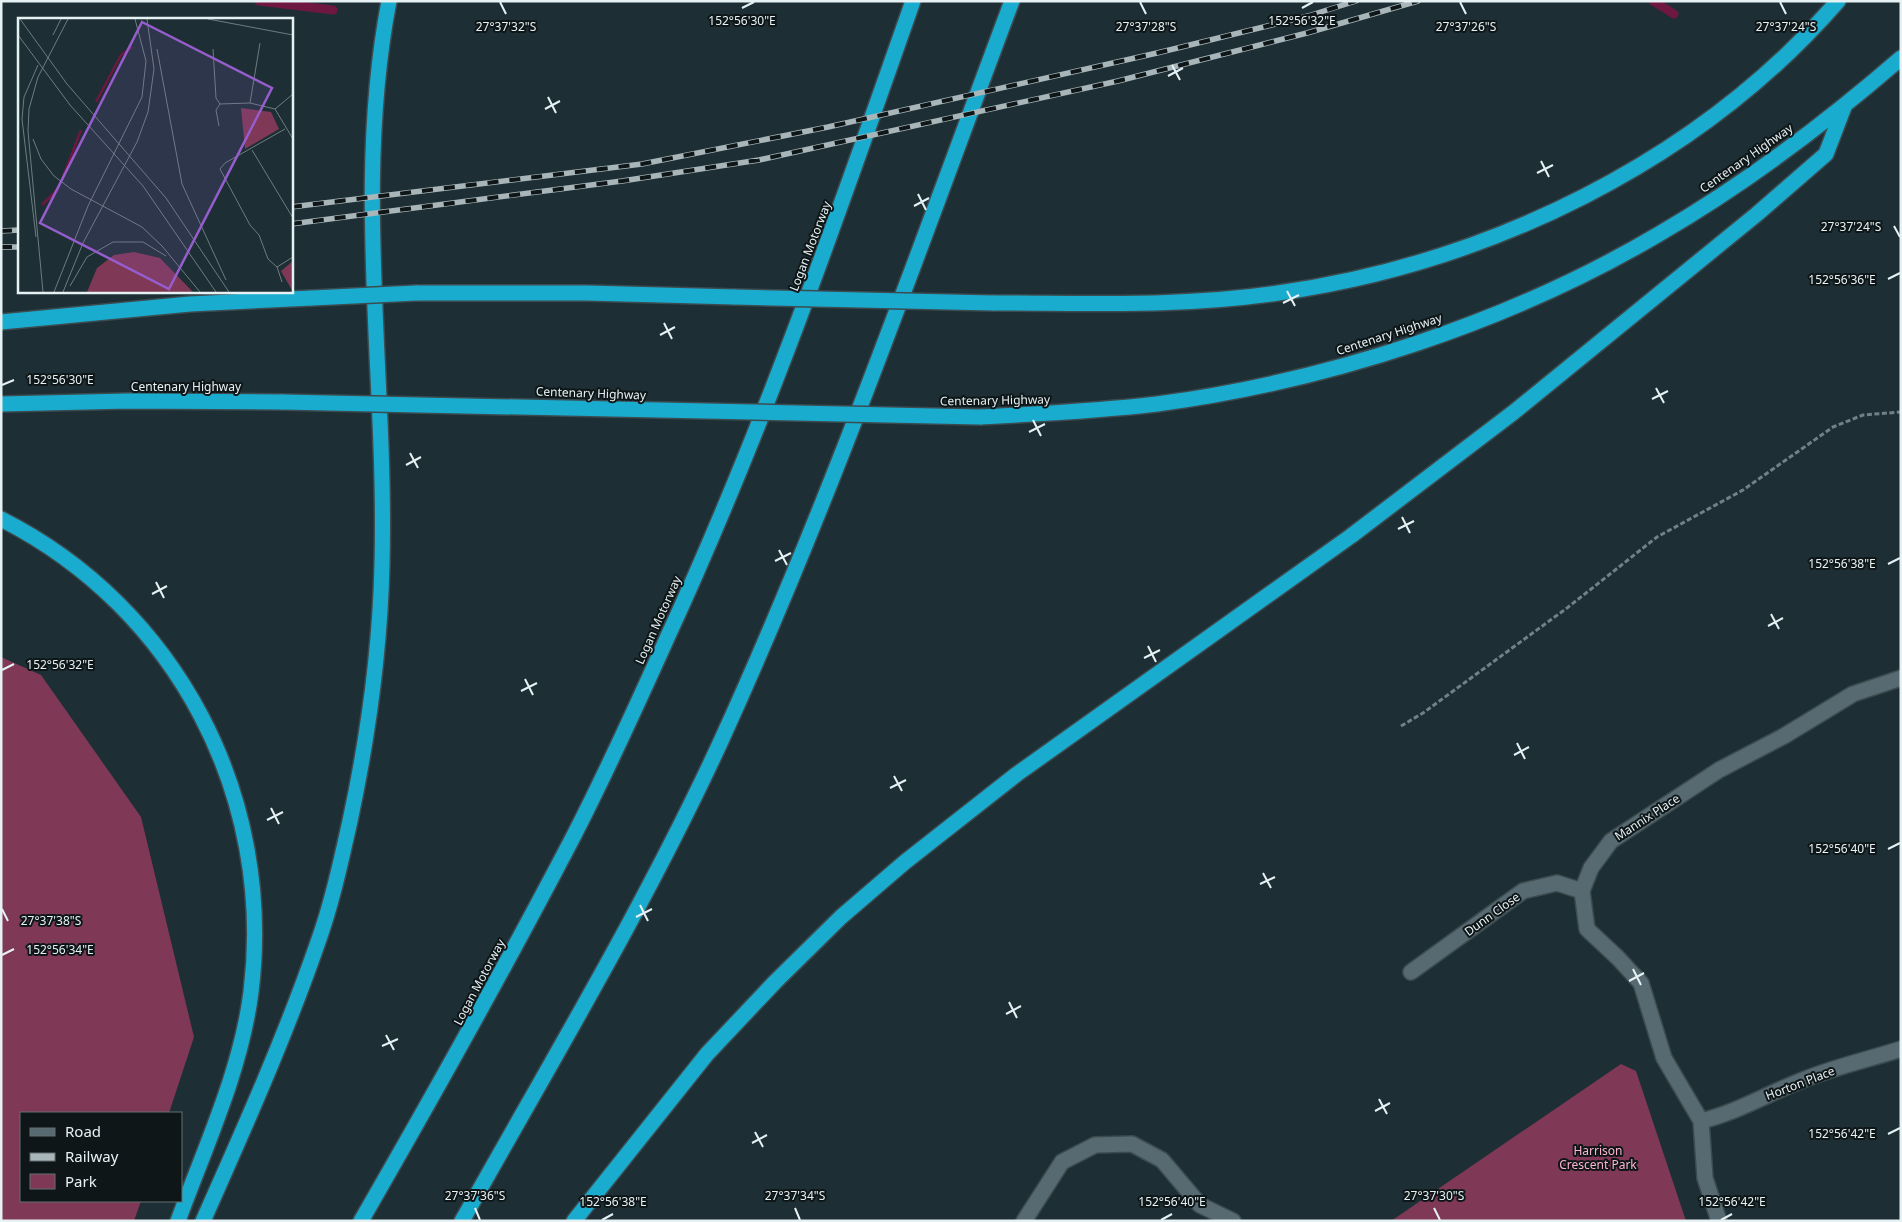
<svg xmlns="http://www.w3.org/2000/svg" width="1902" height="1222" font-family="'Noto Sans',sans-serif">
	<rect width="100%" height="100%" fill="#1d2f35"/>
	<g fill="#7f3855">
		<path d="M1,657L41,675L141,817L194,1037L169,1113H21V1201H141L134,1221H1Z"/>
		<path d="M1621,1064L1636,1071L1686,1221H1391Z"/>
	</g>
	<g fill="none" stroke-linecap="round" stroke-linejoin="round">
		<g stroke="#6e1841" stroke-width="9">
			<path d="M259,1L333,10"/>
			<path d="M1653,1L1674,14"/>
		</g>
		<defs>
			<g id="minor">
				<path d="M1411,972L1523,891L1557,883L1582,891"/>
				<path d="M1701,1121C1739,1112 1772,1091 1808,1078C1838,1066 1870,1059 1901,1049"/>
				<path d="M1024,1221L1062,1162L1095,1145L1132,1144L1162,1160L1200,1205L1233,1221"/>
				<path d="M1719,1221L1705,1178L1701,1121L1664,1058L1641,983L1618,958L1587,929L1582,891L1591,868L1611,841L1719,770L1784,736L1853,694L1901,678"/>
			</g>
			<g id="motorway">
				<path d="M416,293H587L735,297"/>
				<path d="M993,303C1087,303 1184,307 1278,293C1488,263 1697,163 1838,1"/>
				<path d="M1,322L190,304L312,298"/>
				<path d="M1,404L128,401L283,402"/>
				<path d="M980,417C1039,414 1098,411 1157,404C1329,381 1510,322 1659,234C1745,184 1826,123 1901,58"/>
				<path d="M1,519C177,608 275,797 251,992C241,1071 205,1147 178,1221"/>
				<path d="M203,1221C244,1129 285,1037 318,942C332,903 341,861 350,821C368,737 380,651 382,565C387,377 353,188 389,1"/>
				<path d="M361,1221C433,1096 503,971 570,843C605,776 637,705 668,636C763,430 838,215 913,1"/>
				<path d="M462,1221C551,1062 645,906 721,741C831,500 919,249 1012,1"/>
				<path d="M574,1221L707,1054L775,982L841,917L905,862L1017,774L1351,536L1514,412L1757,214L1826,154L1844,107"/>
			</g>
		</defs>
		<use href="#minor" stroke="#3c4b50" stroke-width="18"/>
		<use href="#motorway" stroke="#3c4b50" stroke-width="18"/>
		<path stroke="#728186" stroke-width="3" stroke-dasharray="5 2.5" stroke-linecap="butt" d="M1401,726L1423,713L1567,608L1657,537L1743,490L1833,427L1863,415L1901,412"/>
		<use href="#minor" stroke="#576a71" stroke-width="15"/>
		<use href="#motorway" stroke="#19accf" stroke-width="15"/>
		<defs>
			<g id="rail">
				<path d="M291,207L642,164L828,127L1157,53L1308,16L1356,1"/>
				<path d="M291,224L622,181L759,160L1118,81L1307,33L1418,1"/>
				<path d="M1,231L19,230"/>
				<path d="M1,247H19"/>
			</g>
		</defs>
		<use href="#rail" stroke="#a8b5b9" stroke-width="5.5"/>
		<use href="#rail" stroke="#0e1618" stroke-width="4" stroke-dasharray="11" stroke-linecap="butt"/>
		<defs>
			<g id="motorway-bridge">
				<path d="M735,297L993,303"/>
				<path d="M312,298L416,293"/>
				<path d="M283,402L980,417"/>
			</g>
		</defs>
		<use href="#motorway-bridge" stroke="#3c4b50" stroke-width="18" stroke-linecap="butt"/>
		<use href="#motorway-bridge" stroke="#19accf" stroke-width="15"/>
	</g>
	<path fill="none" stroke="#e6f1f4" stroke-width="2" d="M500,2L506,14M1140,2L1146,14M1460,2L1466,14M1780,2L1786,14M742,8L754,2M1302,8L1313,2M1172,65L1180,80M1168,76L1183,68M548,97L556,113M545,109L560,101M1541,161L1549,177M1537,173L1553,165M918,194L926,210M914,206L929,198M1894,226L1900,237M1888,279L1900,273M1287,291L1295,306M1283,303L1299,295M664,323L672,339M660,335L675,327M2,385L14,380M1656,388L1664,403M1652,399L1668,391M1033,420L1041,436M1029,432L1045,424M410,453L418,468M406,465L421,457M1402,517L1410,533M1398,529L1414,521M779,550L787,565M775,561L791,553M1888,564L1900,558M156,582L164,598M152,594L167,586M1771,614L1779,629M1768,626L1783,618M1148,646L1156,662M1144,658L1160,650M2,670L14,664M525,679L533,695M521,691L537,683M1517,743L1525,759M1514,755L1529,747M894,776L902,791M890,788L906,780M271,808L279,824M267,820L283,812M1888,849L1900,843M1263,873L1271,888M1260,884L1275,877M640,905L648,921M2,909L8,921M636,917L652,909M2,955L14,949M1633,969L1641,985M1629,981L1644,973M1009,1002L1017,1018M1006,1014L1021,1006M386,1035L394,1050M382,1046L398,1039M1379,1099L1387,1114M1375,1111L1390,1103M755,1132L763,1147M1888,1134L1900,1128M752,1143L767,1135M475,1208L480,1220M795,1208L800,1220M1434,1208L1440,1220M602,1220L613,1214M1161,1220L1172,1214M1721,1220L1732,1214"/>
	<g text-anchor="middle" dominant-baseline="central" stroke-width="4" stroke-linejoin="round" paint-order="stroke">
		<g font-size="12" fill="#e6f1f4" stroke="#0e1618">
			<text transform="translate(1746 158) rotate(-35)">Centenary Highway</text>
			<text transform="translate(810 246) rotate(-69)">Logan Motorway</text>
			<text transform="translate(1389 334) rotate(-18)">Centenary Highway</text>
			<text x="186" y="386">Centenary Highway</text>
			<text transform="translate(591 393) rotate(2)">Centenary Highway</text>
			<text transform="translate(995 400) rotate(-1)">Centenary Highway</text>
			<text transform="translate(658 620) rotate(-66)">Logan Motorway</text>
			<text transform="translate(1647 817) rotate(-33)">Mannix Place</text>
			<text transform="translate(1492 914) rotate(-36)">Dunn Close</text>
			<text transform="translate(479 982) rotate(-62)">Logan Motorway</text>
			<text transform="translate(1800 1083) rotate(-21)">Horton Place</text>
		</g>
		<g font-size="12" fill="#feb3cd" stroke="#0e1618">
			<text x="1598" y="1150">Harrison<tspan x="1598" dy="14">Crescent Park</tspan></text>
		</g>
	</g>
	<g transform="translate(18 18)">
		<rect width="275" height="275" fill="#1d2f35"/>
		<path d="M223,90L253,94L261,111L227,131ZM116,234L142,240L175,274H69L79,250L96,237ZM275,243V274L263,253Z" fill="#7f3855"/>
		<path fill="none" stroke="#6e1841" stroke-width="2.5" d="M78,84L103,37L114,29M45,159L63,112M24,187L41,170"/>
		<path fill="none" stroke="#6d7d81" stroke-width="1" d="M2,1L49,66L148,180L211,274M190,1L275,17M0,17L52,87L125,168L198,274M35,17L43,1M139,31L164,166L208,262M195,31L198,80L202,86L232,85L257,91M275,76L257,91L275,121M232,85L242,25M201,108L198,92L202,86M15,121L23,141L36,158L53,171L124,209L144,228L182,274M234,132L275,200M18,219L4,101L6,79L20,47M259,249L250,241L241,217L232,207L202,151L207,145L267,111M264,264L259,249L275,239M52,268L69,239L95,224H125L148,238M25,274L10,113L11,91L20,59L50,1M36,274L70,188L124,79L128,43L117,1M45,274L65,225L119,124L130,94L136,51L129,1"/>
		<path fill="#965dcc" fill-opacity="0.15" stroke="#965dcc" stroke-width="2.5" d="M124,4L254,70L151,271L22,205Z"/>
		<rect width="275" height="275" fill="none" stroke="#e6f1f4" stroke-width="2.5"/>
	</g>
	<g font-size="12" text-anchor="middle" fill="#e6f1f4" stroke="#0e1618" stroke-width="4" stroke-linejoin="round" paint-order="stroke">
		<text x="742" y="25">152°56'30"E</text>
		<text x="1302" y="25">152°56'32"E</text>
		<text x="506" y="31">27°37'32"S</text>
		<text x="1146" y="31">27°37'28"S</text>
		<text x="1466" y="31">27°37'26"S</text>
		<text x="1786" y="31">27°37'24"S</text>
		<text x="1851" y="231">27°37'24"S</text>
		<text x="1842" y="284">152°56'36"E</text>
		<text x="60" y="384">152°56'30"E</text>
		<text x="1842" y="568">152°56'38"E</text>
		<text x="60" y="669">152°56'32"E</text>
		<text x="1842" y="853">152°56'40"E</text>
		<text x="51" y="925">27°37'38"S</text>
		<text x="60" y="954">152°56'34"E</text>
		<text x="1842" y="1138">152°56'42"E</text>
		<text x="475" y="1200">27°37'36"S</text>
		<text x="795" y="1200">27°37'34"S</text>
		<text x="1434" y="1200">27°37'30"S</text>
		<text x="613" y="1206">152°56'38"E</text>
		<text x="1172" y="1206">152°56'40"E</text>
		<text x="1732" y="1206">152°56'42"E</text>
	</g>
	<rect width="1902" height="1222" fill="none" stroke="#e6f1f4" stroke-width="5"/>
	<rect x="20" y="1112" width="162" height="90" fill="#0e1618" stroke="#646e70"/>
	<rect x="30" y="1128" width="25" height="8" fill="#576a71" stroke="#646e70"/>
	<text x="65" y="1137" font-size="15" fill="#e6f1f4">Road</text>
	<rect x="30" y="1153" width="25" height="8" fill="#a8b5b9" stroke="#646e70"/>
	<text x="65" y="1162" font-size="15" fill="#e6f1f4">Railway</text>
	<rect x="30" y="1174" width="25" height="15" fill="#7f3855" stroke="#646e70"/>
	<text x="65" y="1187" font-size="15" fill="#e6f1f4">Park</text>
</svg>
